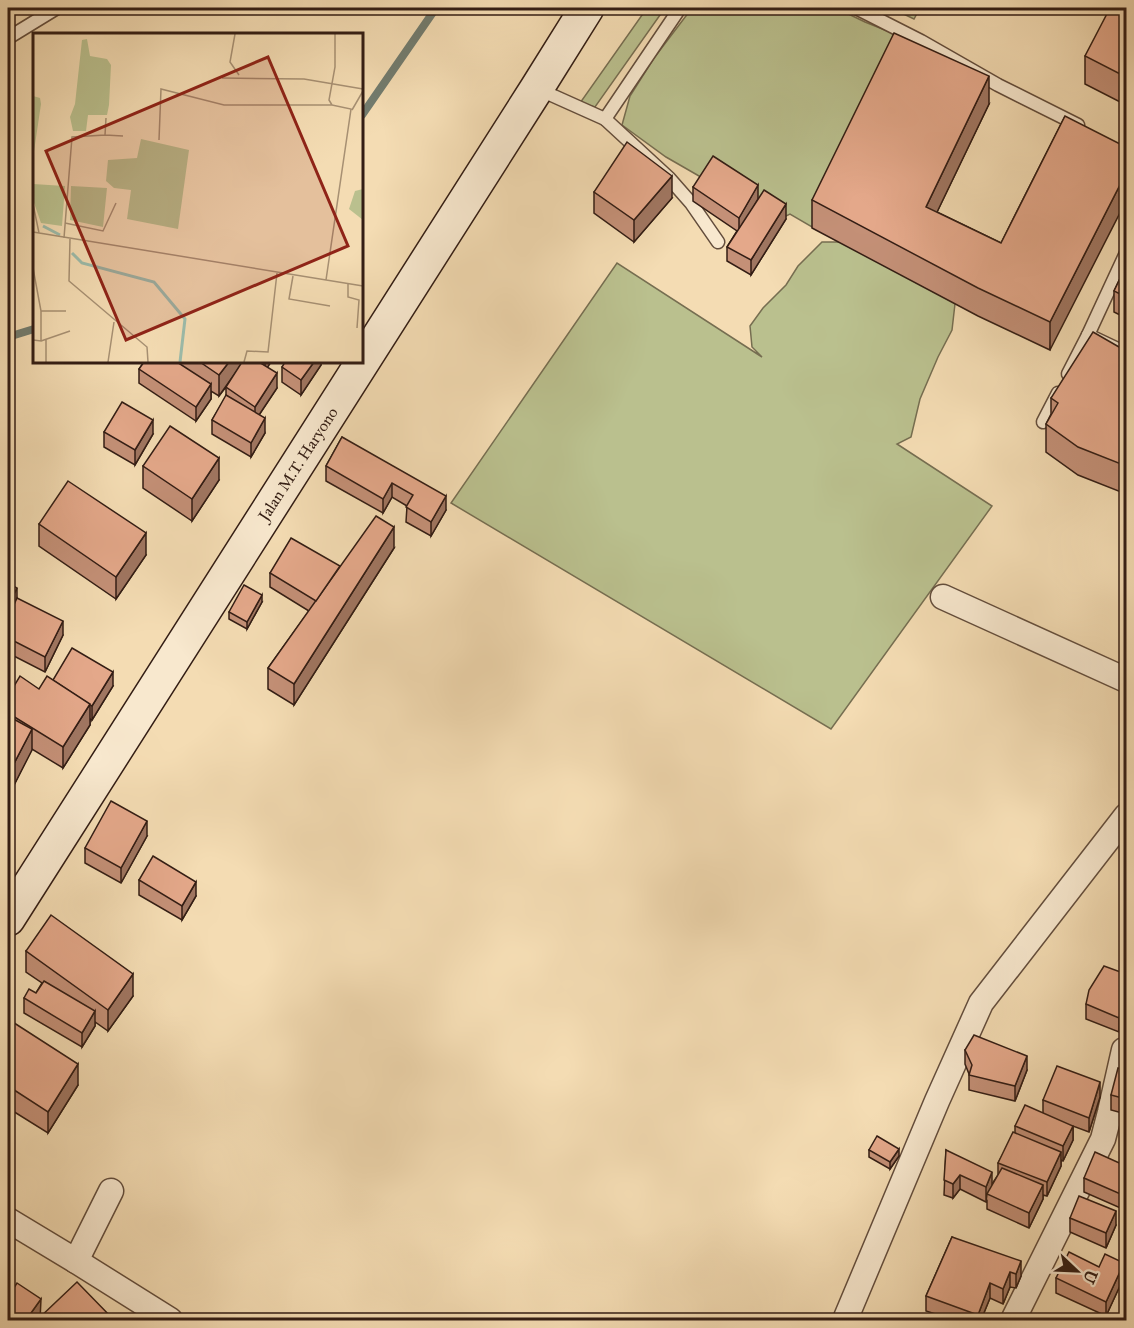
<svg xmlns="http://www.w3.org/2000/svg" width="1134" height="1328" font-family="'IM FELL Great Primer',serif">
	<rect width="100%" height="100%" fill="#f4dcb3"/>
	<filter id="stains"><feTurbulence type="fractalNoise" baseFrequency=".00333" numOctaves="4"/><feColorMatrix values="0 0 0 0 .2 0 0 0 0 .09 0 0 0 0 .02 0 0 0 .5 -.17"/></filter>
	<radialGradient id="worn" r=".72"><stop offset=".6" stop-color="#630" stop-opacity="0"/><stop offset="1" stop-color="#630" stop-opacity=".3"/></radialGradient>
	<g fill="#bac08e" stroke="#766e51" stroke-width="1.5">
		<path d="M647,8H665L595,107L580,103Z"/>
		<path d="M692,8H836L865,22L900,36L812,227L790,214L782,218L699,176L666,157L622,125L630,96L654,58Z"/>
		<path d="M891,8H920L914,19Z"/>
		<path d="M822,242H852L956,295L952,330L938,357L920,399L911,437L897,444L992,506L831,729L451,503L617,263L762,357L752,347L750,326L763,308L786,285L798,266Z"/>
	</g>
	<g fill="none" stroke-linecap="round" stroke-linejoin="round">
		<g stroke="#727c6f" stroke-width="8">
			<path d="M362,115L436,8"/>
			<path d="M8,337L34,329"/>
		</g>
		<defs>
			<g id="service">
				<path d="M680,8L605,119L669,178L691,203L718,242"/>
				<path d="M856,8L921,41L998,85L1078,125"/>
				<path d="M8,38L57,8"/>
				<path d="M538,89L605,119"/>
				<path d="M1126,253L1088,335L1126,353"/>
				<path d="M1068,374L1088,335"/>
				<path d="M1043,422L1058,393"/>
			</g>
			<g id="minor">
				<path d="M943,597L1126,680"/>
				<path d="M8,1220L76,1261L170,1320"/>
				<path d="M76,1261L111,1191"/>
				<path d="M845,1320L937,1101L981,1003L1126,816"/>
				<path d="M1013,1320L1103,1139L1110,1112L1124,1050"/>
			</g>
			<path id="secondary" d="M8,919L537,88L587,8"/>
		</defs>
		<use href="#service" stroke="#634d3c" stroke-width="15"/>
		<use href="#minor" stroke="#634d3c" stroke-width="27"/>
		<use href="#secondary" stroke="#331d14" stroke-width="36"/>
		<use href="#service" stroke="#f8e8ce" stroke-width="12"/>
		<use href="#minor" stroke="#f8e8ce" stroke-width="24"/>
		<use href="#secondary" stroke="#f8e8ce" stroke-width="33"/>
	</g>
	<g fill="#c49077" stroke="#331d14" stroke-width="1.5">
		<path d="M1126,8V105L1085,84V56Z"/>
		<path d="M989,104L937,212L1001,243L1065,116L1050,350L978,316L812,228V200Z"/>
		<path d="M693,187L758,199L786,219L751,275L727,261V247L737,231L693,201Z"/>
		<path d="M594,192L672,198L634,242L594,213Z"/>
		<path d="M1126,266V318L1114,312V291Z"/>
		<path d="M1126,351V494L1078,475L1046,452V424L1051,414V398Z"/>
		<path d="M144,362H241V363L242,362H271L267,367L277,388L259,415L265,433L251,457L212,434V420L226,397V387L219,396L211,391V399L196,421L139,383V369Z"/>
		<path d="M321,362V365L301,395L282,382V367Z"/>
		<path d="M104,432L153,434L135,465L104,447Z"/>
		<path d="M342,437L446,510L431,536L406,522L407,506L392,497L383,513L326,481V466Z"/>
		<path d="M143,466L219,480L192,521L143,488Z"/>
		<path d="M39,524L146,555L116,599L39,546Z"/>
		<path d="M394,548L294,705L268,689V668L309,611L270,587V573L340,568Z"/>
		<path d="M8,583L17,598L63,635L45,672L8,653Z"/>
		<path d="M262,602L247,629L229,619V612Z"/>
		<path d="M53,680L113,686L92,720L90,719V725L63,768L32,749L8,797V691L9,694L39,689Z"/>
		<path d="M147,836L121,883L85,863V848Z"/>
		<path d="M139,880L196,896L182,920L139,895Z"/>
		<path d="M26,951L133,996L108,1031L95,1022V1026L82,1047L24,1013V998L36,993L42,983L26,972Z"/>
		<path d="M1126,974L1119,1032L1086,1019V1004Z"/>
		<path d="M8,1019L78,1085L48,1133L8,1108Z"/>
		<path d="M965,1050L1027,1070L1015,1101L969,1090V1074L965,1064Z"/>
		<path d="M1126,1070V1114L1111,1110V1095Z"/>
		<path d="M1100,1097L1089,1132L1073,1126V1140L1063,1161L1061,1160V1166L1047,1196L1043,1195V1199L1029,1228L987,1209V1201L986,1202L960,1189L953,1198L944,1195L946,1150L992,1184L998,1175V1163L1015,1133V1126L1043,1113V1100Z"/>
		<path d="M869,1150L899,1156L890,1169L869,1157Z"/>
		<path d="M1126,1155V1207L1125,1210L1084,1192V1178L1125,1165V1160Z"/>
		<path d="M1070,1218L1116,1225L1106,1248L1070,1232Z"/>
		<path d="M952,1237L1021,1276L1016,1288L1010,1287L1003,1304L990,1298L981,1320H954L926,1311V1296Z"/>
		<path d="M1099,1267L1124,1277L1106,1316L1056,1293V1278Z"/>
	</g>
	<g fill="#a07661" stroke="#331d14" stroke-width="1.5">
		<path d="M989,76V104L926,235V207Z"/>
		<path d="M1126,173V201L1050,350V322Z"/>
		<path d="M672,176V198L634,242V220Z"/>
		<path d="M758,185V199L739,232V218Z"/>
		<path d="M786,204V219L751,275V260Z"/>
		<path d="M229,362H241V365L219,396V375Z"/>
		<path d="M265,362H271L265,371Z"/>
		<path d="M314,362H321V365L301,395V380Z"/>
		<path d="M277,373V388L255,421V407Z"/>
		<path d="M211,384V399L196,421V407Z"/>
		<path d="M265,418V433L251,457V443Z"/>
		<path d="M153,420V434L135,465V450Z"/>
		<path d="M219,458V480L192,521V499Z"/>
		<path d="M392,483V497L383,513V499Z"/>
		<path d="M446,496V510L431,536V522Z"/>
		<path d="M394,527V548L294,705V684Z"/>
		<path d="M146,533V555L116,599V577Z"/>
		<path d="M17,588V603L8,621V606Z"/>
		<path d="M262,595V602L247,629V622Z"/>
		<path d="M63,621V635L45,672V657Z"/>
		<path d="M113,672V686L92,720V706Z"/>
		<path d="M90,704V725L63,768V747Z"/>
		<path d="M32,729V750L8,797V775Z"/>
		<path d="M9,802V817L8,819V804Z"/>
		<path d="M147,821V836L121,883V868Z"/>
		<path d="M196,882V896L182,920V906Z"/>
		<path d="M133,974V996L108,1031V1010Z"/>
		<path d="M1126,992V1006L1119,1032V1018Z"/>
		<path d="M95,1011V1026L82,1047V1033Z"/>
		<path d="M1027,1056V1070L1015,1101V1086Z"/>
		<path d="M78,1064V1085L48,1133V1112Z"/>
		<path d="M1100,1082V1097L1089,1132V1118Z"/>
		<path d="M1073,1126V1140L1063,1161V1146Z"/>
		<path d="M899,1149V1156L890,1169V1162Z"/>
		<path d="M1061,1152V1166L1047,1196V1182Z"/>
		<path d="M992,1172V1187L987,1194L986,1202V1187Z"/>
		<path d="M960,1175V1189L953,1198V1184Z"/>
		<path d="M1043,1185V1199L1029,1228V1213Z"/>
		<path d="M1126,1192V1207L1125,1210V1196Z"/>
		<path d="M1116,1211V1225L1106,1248V1233Z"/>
		<path d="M1021,1261V1276L1016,1288V1274Z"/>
		<path d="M13,1263V1291L8,1300V1272Z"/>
		<path d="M1124,1263V1277L1106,1316V1302Z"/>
		<path d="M1010,1272V1287L1003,1304V1289Z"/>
		<path d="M990,1283V1298L981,1320H978V1315Z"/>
		<path d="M41,1299L40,1320H26Z"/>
	</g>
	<g fill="#e4a88a" stroke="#331d14" stroke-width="1.5">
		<path d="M1110,8H1126V77L1085,56Z"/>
		<path d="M894,33L989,76L926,207L1001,243L1065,116L1126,147V173L1050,322L978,288L812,200Z"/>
		<path d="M627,142L672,176L634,220L594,192Z"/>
		<path d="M713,156L758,185L739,218L693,187Z"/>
		<path d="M764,190L786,204L751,260L727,247Z"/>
		<path d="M1126,266V297L1114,291Z"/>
		<path d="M1093,332L1126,351V466L1078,447L1046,424L1058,403L1051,398Z"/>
		<path d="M144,362H177L211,384L196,407L139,369Z"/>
		<path d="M200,362H229L219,375Z"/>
		<path d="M242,362H259L277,373L255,407L226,387Z"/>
		<path d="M285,362H314L301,380L282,367Z"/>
		<path d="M226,395L265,418L251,443L212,420Z"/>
		<path d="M122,402L153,420L135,450L104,432Z"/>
		<path d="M170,426L219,458L192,499L143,466Z"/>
		<path d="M342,437L446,496L431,522L406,507L413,495L392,483L383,499L326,466Z"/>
		<path d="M68,481L146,533L116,577L39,524Z"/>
		<path d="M376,516L394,527L294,684L268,668Z"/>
		<path d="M291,538L340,566L316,601L270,573Z"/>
		<path d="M8,583L17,588L8,606Z"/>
		<path d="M244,585L262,595L247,622L229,612Z"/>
		<path d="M17,598L63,621L45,657L8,638V618Z"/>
		<path d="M72,648L113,672L92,706L53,680Z"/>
		<path d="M20,676L39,689L47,676L90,704L63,747L8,713V696Z"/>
		<path d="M8,716L32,729L8,775Z"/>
		<path d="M111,801L147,821L121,868L85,848Z"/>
		<path d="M153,856L196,882L182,906L139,880Z"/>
		<path d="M51,915L133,974L108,1010L26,951Z"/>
		<path d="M1104,966L1126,974V992L1119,1018L1086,1004L1089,990Z"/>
		<path d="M44,981L95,1011L82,1033L24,998L29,989L36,993Z"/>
		<path d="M8,1019L78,1064L48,1112L8,1086Z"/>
		<path d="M974,1035L1027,1056L1015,1086L969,1075L972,1065L965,1050Z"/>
		<path d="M1057,1066L1100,1082L1089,1118L1043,1100Z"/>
		<path d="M1118,1068L1126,1070V1099L1111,1095Z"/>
		<path d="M1025,1105L1073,1126L1063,1146L1015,1126Z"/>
		<path d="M1013,1132L1061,1152L1047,1182L998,1163Z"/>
		<path d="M877,1136L899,1149L890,1162L869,1150Z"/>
		<path d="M946,1150L992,1172L986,1187L960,1175L953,1184L944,1180Z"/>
		<path d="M1095,1152L1126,1166V1192L1125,1196L1084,1178Z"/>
		<path d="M1002,1168L1043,1185L1029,1213L987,1194Z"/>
		<path d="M1079,1196L1116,1211L1106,1233L1070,1218Z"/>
		<path d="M952,1237L1021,1261L1016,1274L1010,1272L1003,1289L990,1283L978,1315L926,1296Z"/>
		<path d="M1069,1252L1099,1267L1105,1254L1124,1263L1106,1302L1056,1278Z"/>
		<path d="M8,1260L13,1263L8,1272Z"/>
		<path d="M77,1282L114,1320H37Z"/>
		<path d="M17,1283L41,1299L26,1320H8V1297Z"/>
		<path d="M911,1315L924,1320H908Z"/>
	</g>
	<g text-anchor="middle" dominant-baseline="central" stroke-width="5" stroke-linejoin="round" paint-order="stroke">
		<g font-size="16" fill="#331d14" stroke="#f8e8ce">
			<text transform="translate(298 464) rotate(-57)">Jalan M.T. Haryono</text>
		</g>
	</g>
	<g transform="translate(33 33)">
		<rect width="330" height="330" fill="#f4dcb3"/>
		<path d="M54,6L57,23L74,26L78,32L76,72L74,82H55L53,98H40L37,84L42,71L49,7ZM0,63L7,65L8,71L0,125ZM108,106L156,117L145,196L94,186L98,157L81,155L73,148L75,127L104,125ZM0,151L32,153L29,193L8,190L0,167ZM38,153L74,155L70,194L37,187ZM330,156V187L316,176L322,158Z" fill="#bac08e"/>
		<path fill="none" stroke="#9cbcab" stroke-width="3" d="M10,193L27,202M39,220L49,230L121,249L152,286L147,329"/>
		<path fill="none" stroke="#a79073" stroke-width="1.5" d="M202,1L197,29L206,42M189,45L271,46L330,56M299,72L296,67L302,34V1M319,77L330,58M72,102L90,103M126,107L128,56L191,72H299L318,76L293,247M0,171L6,200M32,190L70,198L83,170M0,199L330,253M31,205L39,104L72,102L73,85M37,206L36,248L114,314L115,329M0,235L8,278V308L0,307M260,243L256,266L297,273M315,250V264L326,267L324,295M8,278H33M13,307V329M8,308L37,298M75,329L81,289M211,329L214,318L235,319L244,240"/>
		<path fill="#8f2418" fill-opacity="0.15" stroke="#8f2418" stroke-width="3" d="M235,24L315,213L93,307L13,118Z"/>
		<rect width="330" height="330" fill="none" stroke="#331d14" stroke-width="3"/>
	</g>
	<rect width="1134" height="1328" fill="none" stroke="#f4dcb3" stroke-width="30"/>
	<rect x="9" y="9" width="1116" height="1310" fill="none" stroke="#331d14" stroke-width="3"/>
	<rect x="15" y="15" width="1104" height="1298" fill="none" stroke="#331d14" stroke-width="1.5"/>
	<g transform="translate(1077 1271) rotate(113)" stroke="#f8e8ce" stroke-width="4.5" paint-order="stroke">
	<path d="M0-4.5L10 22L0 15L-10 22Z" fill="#331d14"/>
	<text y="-9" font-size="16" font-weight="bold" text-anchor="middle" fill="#331d14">U</text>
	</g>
	<rect width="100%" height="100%" filter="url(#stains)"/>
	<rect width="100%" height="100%" fill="url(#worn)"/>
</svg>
